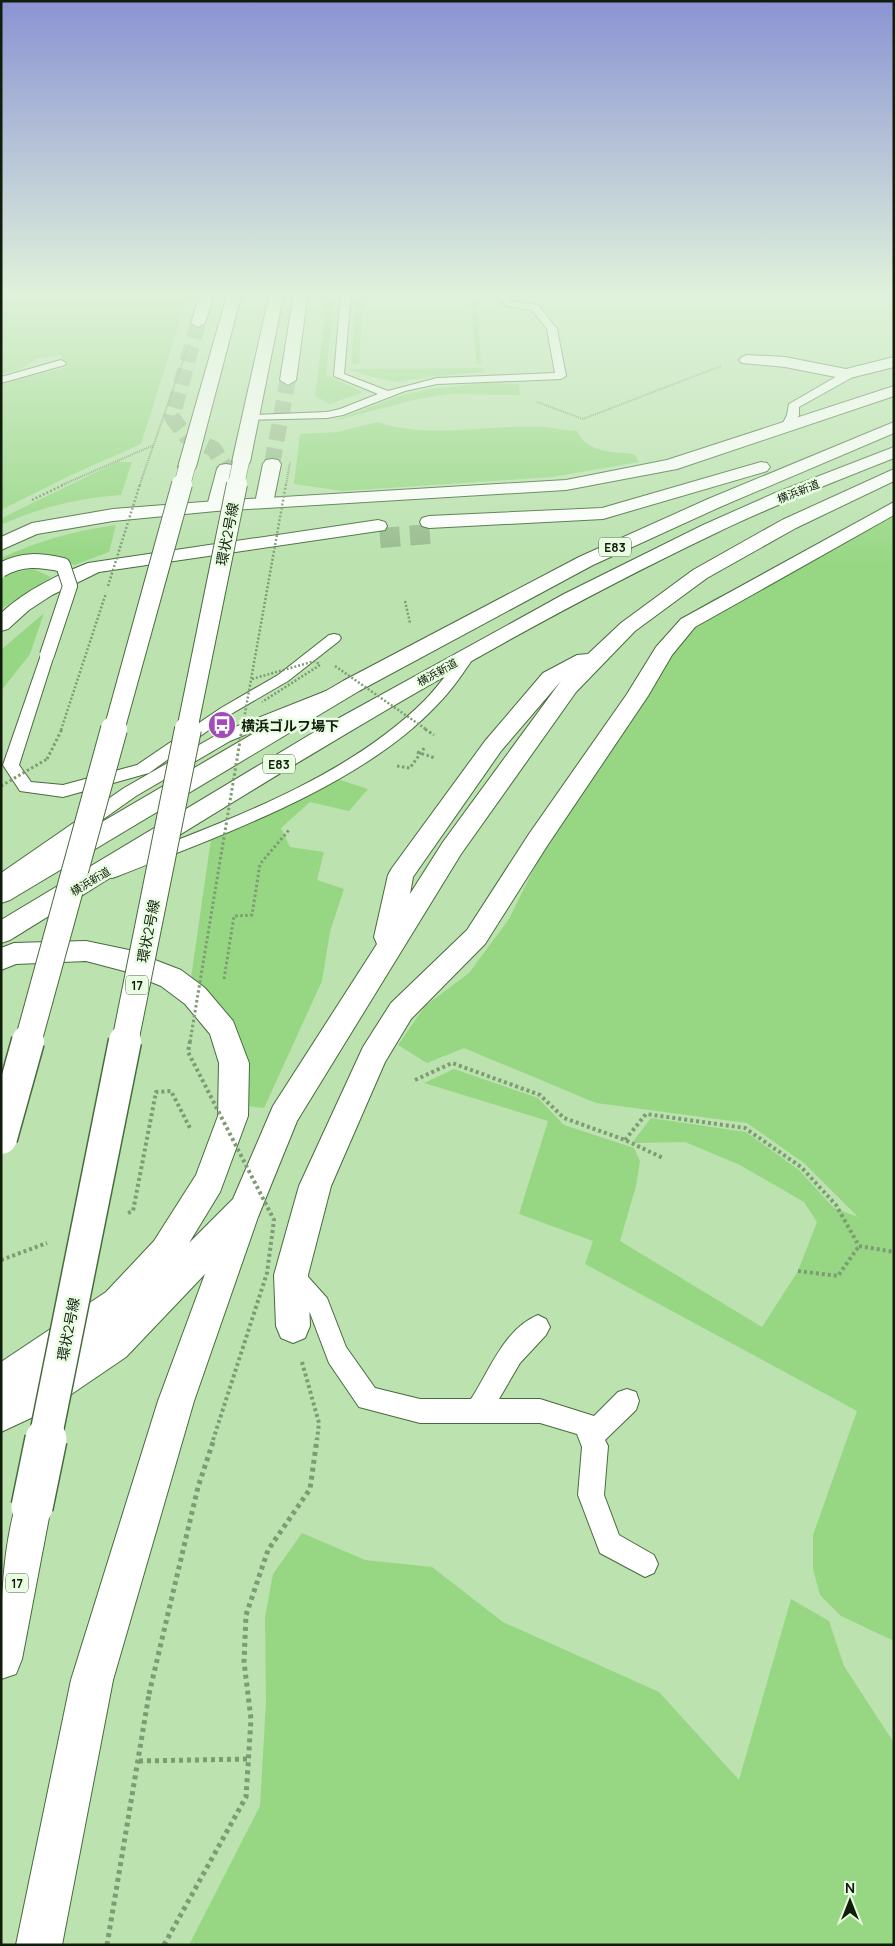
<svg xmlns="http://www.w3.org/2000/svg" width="895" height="1946" font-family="Manrope,'Noto Sans JP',sans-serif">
	<rect width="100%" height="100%" fill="#bbe2af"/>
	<g fill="#97d784">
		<path d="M1,292H189L141,444L71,475L1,510V384L67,367L61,355L36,359L21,369L1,374Z"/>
		<path d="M328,292H335L326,375L363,392L330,404L315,396Z"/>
		<path d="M363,298L359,364H351L356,299Z"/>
		<path d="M471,300H477L481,364H476Z"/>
		<path d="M483,368L484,372L426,377L399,382L372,377L348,369Z"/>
		<path d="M487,383L519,384L520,395L449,394L414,400L330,422L402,395L429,389Z"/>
		<path d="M377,422C429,440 489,424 543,427C555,428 565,431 577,431C586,453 614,452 634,454L639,462L552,477L343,491L294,484L300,434L337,432Z"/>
		<path d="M117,462H132L121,495C78,498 41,507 1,525V519L12,513Z"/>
		<path d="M894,514V1641L841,1616L820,1595L813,1569V1535L857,1411L585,1264L593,1241L519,1214L548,1121L424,1083L454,1069L538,1098L564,1125L634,1148L640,1161L636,1186L620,1241L762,1327L798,1271L817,1222L804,1202L740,1165L685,1142L632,1143L651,1118L746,1132L799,1170L834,1208L858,1217L804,1163L747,1123L596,1103L464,1048L427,1063L398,1045L425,1006L469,973L509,919L550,836L658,673L659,642L683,618L713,599L757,579L782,578Z"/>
		<path d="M116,525L109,552L74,565L57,558L1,562V558C38,541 76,530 116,525Z"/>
		<path d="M33,569L51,577L1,609V580L11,573Z"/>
		<path d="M44,613L30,654L1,691V650Z"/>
		<path d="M337,779L368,789L349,811L310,802L281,828L290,847L324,852L317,880L344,889L330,932L322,981L264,1108L246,1106C244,1042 248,1023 190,985L211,839Z"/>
		<path d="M302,1533L365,1560L432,1567L503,1622L659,1692L739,1780L791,1599L829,1621L844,1666L894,1743V1945H189L260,1806L266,1702L265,1617L273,1574Z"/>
	</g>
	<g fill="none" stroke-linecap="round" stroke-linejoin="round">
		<g stroke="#99bb8e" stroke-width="16" stroke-dasharray="16 8" stroke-linecap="butt">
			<path d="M198,323L172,417L186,436L214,449L226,469"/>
			<path d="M272,464L288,380"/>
		</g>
		<path stroke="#99bb8e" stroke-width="20" stroke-dasharray="20 10" stroke-linecap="butt" d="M380,538L431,534"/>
		<defs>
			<g id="lane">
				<path d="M341,292H351L344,374L388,391L437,378L555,373L547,329L532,310L506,306L492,292H502L512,301L538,305L557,329L566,376L561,379L437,384L405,391L343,415L327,418L247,420V416L251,415L327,412L340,409L378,394L334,376Z"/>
				<path d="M61,360L66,363L65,365L1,383V377Z"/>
				<path d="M846,371L851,374V378L799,407V415L792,427H784L782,425L787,415L789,404Z"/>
				<path d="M334,634L339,635L341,638L339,641L288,681L231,714L149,773L63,797L20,791L3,765L42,652H52L54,655L19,765L31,782L63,785L137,765L221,708L278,675L329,635Z"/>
				<path d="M469,650L476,654C464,672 452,690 437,705C360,787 221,835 118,876L112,878L106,876L103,872L106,868C213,825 340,784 424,701C439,686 451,668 464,651Z"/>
				<path d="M326,691L333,696L331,699L230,741L136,796L7,887L1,888V873L124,788L220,733Z"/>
				<path d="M293,1266L301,1269L327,1298L346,1347L375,1388L420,1399H471C490,1370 504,1329 538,1315L546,1319L550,1327L546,1335L520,1363L499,1399H540L594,1416L618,1392L627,1389L636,1392L639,1401L636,1410L605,1440L608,1446L604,1495L619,1535L654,1555L658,1564L654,1573L645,1577L600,1553L578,1495L582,1447L577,1434L540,1423H420L359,1407L329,1363L310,1313L285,1285L282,1277L285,1269Z"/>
			</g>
			<g id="street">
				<path d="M747,355L785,357L846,369L894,357V367L846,379L785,367L742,363L739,360L742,357Z"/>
				<path d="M894,502V515L695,627L672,655L648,696L547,846L485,944L411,1019L385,1062L331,1186L308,1275L310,1326L305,1338L293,1343L281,1338L276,1326L274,1275L299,1186L363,1047L391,1003L467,930L529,834L627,694L656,647L681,619Z"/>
			</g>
			<path id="secondary" d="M894,386V396L677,469L566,490L216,511L113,521L37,534L1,550V537L32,523L113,509L216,501L566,480L667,460Z"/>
			<g id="primary">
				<path d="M201,292H215L205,323L198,327L191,323Z"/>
				<path d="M228,292H242L196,467L193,471H181L178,467Z"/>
				<path d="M270,292H284L250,462L247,466H235L232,462Z"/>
				<path d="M294,292H308L296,380L288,385L280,380Z"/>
				<path d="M272,459L278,460L281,464L273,503L270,507H258L255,503L263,464L266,460Z"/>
				<path d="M226,464L232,465L235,469L225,506L222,510H210L207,506L217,469L220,465Z"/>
				<path d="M32,1488L45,1494L51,1507L22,1659L16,1674L1,1679C1,1618 0,1552 19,1494Z"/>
			</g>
			<g id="highway">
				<path d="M894,422V433L720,507L593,565L359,691L10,900L1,903V881L343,681L579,557L708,499Z"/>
				<path d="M894,447V458C834,482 774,505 716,533C471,650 241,797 10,940L1,943V920L321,728L564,594L703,525L775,493Z"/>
				<path d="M761,462L767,463L770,467L767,471L603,519L429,528L422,526L420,522L422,518L429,516L602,508Z"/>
				<path d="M894,469V481L796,528L707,578L635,631L576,692L461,854L297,1121L258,1217L194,1401L113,1680L62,1945H16L71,1680L158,1401L205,1274L126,1357L48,1410L1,1432V1362L106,1292L154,1241L196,1175L218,1116L219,1063L210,1034L185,1004L161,986L124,971L86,961L16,964L1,970V948L14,943L86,941L129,950L181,970L205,988L233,1021L249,1063L248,1116L220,1192L189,1243L233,1199L273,1106L377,944L374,937L388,875L392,868L485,741L543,673L577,655L588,654L621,623L693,570L782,520ZM561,681L443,842L410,894L413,877L501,751Z"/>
				<path d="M378,520L385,522L387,526L385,530L99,572L52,595L29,610L8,629L1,631V613C26,590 57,575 88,563Z"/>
			</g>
		</defs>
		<use href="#lane" stroke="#486b3d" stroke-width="2"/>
		<use href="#street" stroke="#486b3d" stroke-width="2"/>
		<use href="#secondary" stroke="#486b3d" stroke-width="2"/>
		<use href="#primary" stroke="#486b3d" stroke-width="2"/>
		<use href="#highway" stroke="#486b3d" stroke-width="2"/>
		<g stroke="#7e9c74" stroke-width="2" stroke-dasharray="1 1" stroke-linecap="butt">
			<path d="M537,402L583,419L721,366"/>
			<path d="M142,478L189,344"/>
			<path d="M62,485L154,445"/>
		</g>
		<g stroke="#7e9c74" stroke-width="2.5" stroke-dasharray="2 2" stroke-linecap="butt">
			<path d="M32,500L65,484"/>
			<path d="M405,601L410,623"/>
			<path d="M61,730L106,593"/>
		</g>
		<g stroke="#7e9c74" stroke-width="3" stroke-dasharray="2.5 2.5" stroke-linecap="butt">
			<path d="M417,752L435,758"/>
			<path d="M47,759L62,729"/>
			<path d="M397,766L410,768L425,747"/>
			<path d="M224,979L234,916L252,915L260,864L289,830"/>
		</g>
		<g stroke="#7e9c74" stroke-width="4" stroke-dasharray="3 3" stroke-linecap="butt">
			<path d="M415,1080L452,1063L540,1095L564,1118L625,1140L663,1158"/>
			<path d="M625,1140L646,1114L745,1128L801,1167L836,1205L859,1246"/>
			<path d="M128,1213L133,1211L156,1092L171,1091L190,1128"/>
			<path d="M859,1246L894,1252"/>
			<path d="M1,1260L47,1243"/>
			<path d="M798,1271L838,1276L859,1246"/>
			<path d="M302,1362L319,1423L317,1440"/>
		</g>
		<g stroke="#7e9c74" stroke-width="5" stroke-dasharray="4 4" stroke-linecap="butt">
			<path d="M139,1761L248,1759"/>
			<path d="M107,1945L149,1694"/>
			<path d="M164,1945L246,1797L251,1719L244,1662L246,1615L268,1550L310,1489L317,1439"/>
		</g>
		<use href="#lane" fill="#fff" fill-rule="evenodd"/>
		<use href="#street" fill="#fff" fill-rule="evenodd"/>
		<use href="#secondary" fill="#fff" fill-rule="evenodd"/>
		<use href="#primary" fill="#fff" fill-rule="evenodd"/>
		<use href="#highway" fill="#fff" fill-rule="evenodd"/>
		<defs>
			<path id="lane-bridge" d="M1,570C22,558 40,560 63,565L70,586L47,655"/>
			<g id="primary-bridge-far4">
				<path d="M182,485L187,467"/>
				<path d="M236,485L241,462"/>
			</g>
			<g id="primary-bridge-far3">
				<path d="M114,730L182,484"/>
				<path d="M187,730L237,484"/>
			</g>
			<g id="primary-bridge-far2">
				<path d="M28,1042L114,729"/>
				<path d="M125,1042L188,729"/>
			</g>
			<g id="primary-bridge-far1">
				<path d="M1,1138L28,1041"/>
				<path d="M45,1440L125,1041"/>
			</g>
			<path id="primary-bridge" d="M32,1507L46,1439"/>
		</defs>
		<use href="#lane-bridge" stroke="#486b3d" stroke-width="16" stroke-linecap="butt"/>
		<use href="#primary-bridge-far4" stroke="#486b3d" stroke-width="17" stroke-linecap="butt"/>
		<use href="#primary-bridge-far3" stroke="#486b3d" stroke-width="22" stroke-linecap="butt"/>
		<use href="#primary-bridge-far2" stroke="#486b3d" stroke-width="28" stroke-linecap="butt"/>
		<use href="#primary-bridge-far1" stroke="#486b3d" stroke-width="35" stroke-linecap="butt"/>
		<use href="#primary-bridge" stroke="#486b3d" stroke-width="44" stroke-linecap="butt"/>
		<g stroke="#7e9c74" stroke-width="2" stroke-dasharray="1 1" stroke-linecap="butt">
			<path d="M140,485L142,478"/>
			<path d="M286,485L290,462"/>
		</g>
		<g stroke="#7e9c74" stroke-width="2.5" stroke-dasharray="2 2" stroke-linecap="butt">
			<path d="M108,586L140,484"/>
			<path d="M335,666L427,730"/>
			<path d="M252,679L315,661L320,665L262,702"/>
			<path d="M242,730L286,484"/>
		</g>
		<g stroke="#7e9c74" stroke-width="3" stroke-dasharray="2.5 2.5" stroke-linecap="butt">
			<path d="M425,729L434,735"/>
			<path d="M1,786L47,759"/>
			<path d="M190,1042L242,729"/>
		</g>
		<path stroke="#7e9c74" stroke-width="4" stroke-dasharray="3 3" stroke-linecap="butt" d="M190,1041L188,1052L274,1220L267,1273L213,1440"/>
		<path stroke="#7e9c74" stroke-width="5" stroke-dasharray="4 4" stroke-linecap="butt" d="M149,1694L198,1487L214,1439"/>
		<use href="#lane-bridge" stroke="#fff" stroke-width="14"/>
		<use href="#primary-bridge-far4" stroke="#fff" stroke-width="16"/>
		<use href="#primary-bridge-far3" stroke="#fff" stroke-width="20"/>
		<use href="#primary-bridge-far2" stroke="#fff" stroke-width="26"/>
		<use href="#primary-bridge-far1" stroke="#fff" stroke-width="32"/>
		<use href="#primary-bridge" stroke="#fff" stroke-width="41"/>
	</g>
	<linearGradient id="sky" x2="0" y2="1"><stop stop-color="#8b93d3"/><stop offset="0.52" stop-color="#e0f2db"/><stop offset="1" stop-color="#e0f2db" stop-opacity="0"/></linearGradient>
	<rect width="895" height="564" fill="url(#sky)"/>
	<defs>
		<symbol id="bus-disc" viewBox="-11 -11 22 22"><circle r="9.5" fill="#a24cb9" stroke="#e9fde3"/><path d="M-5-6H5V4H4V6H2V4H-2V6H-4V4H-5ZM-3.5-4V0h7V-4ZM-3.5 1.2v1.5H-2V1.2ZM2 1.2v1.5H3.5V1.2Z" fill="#fff"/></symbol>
	</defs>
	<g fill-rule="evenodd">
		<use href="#bus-disc" x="206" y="709" width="32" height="32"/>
	</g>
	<g text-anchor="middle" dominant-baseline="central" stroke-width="5" stroke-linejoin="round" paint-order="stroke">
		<g font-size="11" fill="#0f1d0a" stroke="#e9fde3">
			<text transform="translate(798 491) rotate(-22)">横浜新道</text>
			<text transform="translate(437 672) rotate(-29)">横浜新道</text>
			<text transform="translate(90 881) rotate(-31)">横浜新道</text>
		</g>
		<g fill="#e9fde3" stroke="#50604b" stroke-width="1">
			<rect x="599" y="537.5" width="32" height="19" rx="4"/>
			<rect x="263" y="754.5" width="32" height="19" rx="4"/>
			<rect x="126" y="975.5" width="22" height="19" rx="4"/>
			<rect x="6" y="1573.5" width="22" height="19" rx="4"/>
		</g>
		<g font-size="12" font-weight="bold" fill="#0f1d0a">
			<text x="615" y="547">E83</text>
			<text x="279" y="764">E83</text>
			<text x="137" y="985">17</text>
			<text x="17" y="1583">17</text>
		</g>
		<g font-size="14" fill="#0f1d0a" stroke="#e9fde3">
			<text transform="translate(227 534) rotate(-79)">環状2号線</text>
			<text transform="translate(148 931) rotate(-79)">環状2号線</text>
			<text transform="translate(68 1329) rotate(-79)">環状2号線</text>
		</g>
		<g font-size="14" font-weight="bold" fill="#0f1d0a" stroke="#e9fde3" text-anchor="start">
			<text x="241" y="725">横浜ゴルフ場下</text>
		</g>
	</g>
	<rect width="895" height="1946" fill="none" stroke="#0f1d0a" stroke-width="5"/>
	<g transform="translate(850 1901)" stroke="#e9fde3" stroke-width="4" paint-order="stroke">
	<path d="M0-4L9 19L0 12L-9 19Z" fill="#0f1d0a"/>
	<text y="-8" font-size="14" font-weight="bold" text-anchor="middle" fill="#0f1d0a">N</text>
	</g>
</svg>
